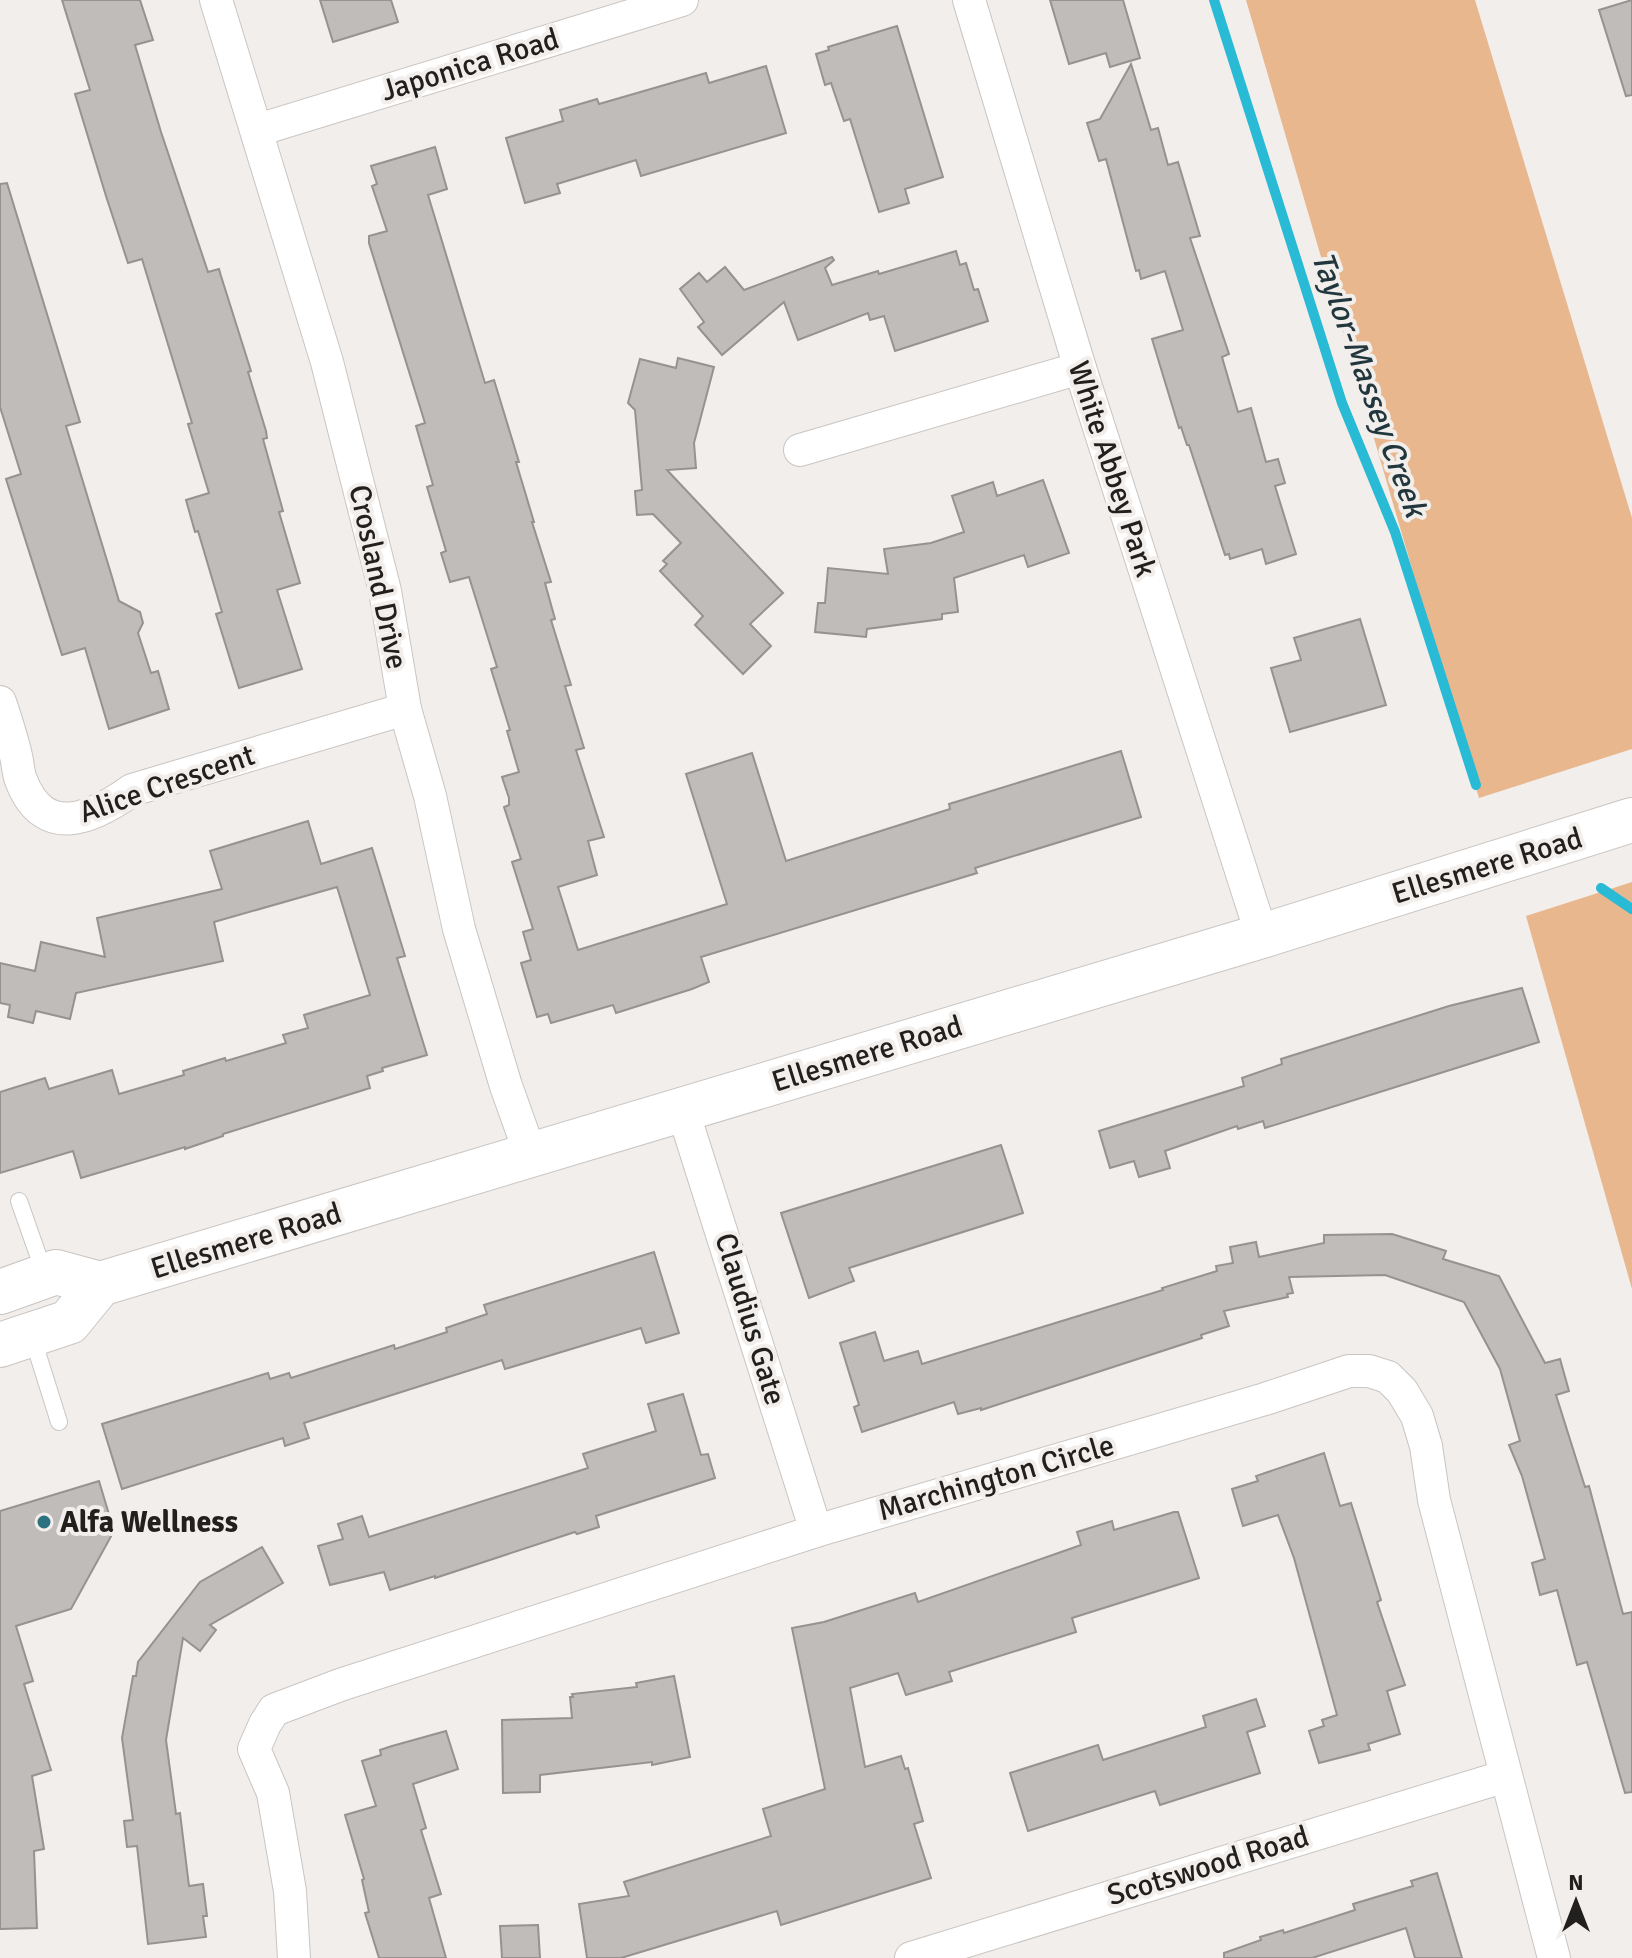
<svg xmlns="http://www.w3.org/2000/svg" width="1632" height="1958" font-family="Signika,sans-serif">
	<rect width="100%" height="100%" fill="#f2eeeb"/>
	<g fill="#e8b78e">
		<path d="M1246,0H1475L1632,518V749L1479,798Z"/>
		<path d="M1632,882V1289L1526,916Z"/>
	</g>
	<g fill="none" stroke-linecap="round" stroke-linejoin="round">
		<g stroke="#29bad5" stroke-width="10">
			<path d="M1214,0L1342,403L1395,532L1476,785"/>
			<path d="M1601,888L1632,909"/>
		</g>
	</g>
	<g fill="#c0bcb9" stroke="#95928f" stroke-width="2">
		<path d="M62,0H140L153,40L135,45L161,132L208,272L219,269L221,276L251,371L248,372L266,431L267,438L263,439L283,511L279,512L300,583L277,590L302,669L239,688L216,614L222,612L198,531L195,532L186,500L209,493L188,424L192,423L142,259L128,263L106,196L75,94L90,90Z"/>
		<path d="M320,0H391L398,22L333,42Z"/>
		<path d="M1050,0H1123L1140,58L1110,67L1106,53L1069,64Z"/>
		<path d="M1632,0V95L1626,96L1599,10Z"/>
		<path d="M897,26L943,177L905,189L909,203L879,212L850,119L844,121L831,83L825,85L816,54L829,50L828,47Z"/>
		<path d="M1131,64L1151,130L1158,128L1168,165L1178,162L1200,236L1190,238L1229,354L1222,357L1238,412L1251,408L1266,462L1278,459L1285,483L1275,486L1296,554L1266,564L1262,549L1230,559L1229,554L1225,555L1189,445H1187L1181,427L1179,428L1152,339L1183,330L1165,271L1141,279L1139,270L1136,271L1106,159L1099,161L1087,123L1100,119Z"/>
		<path d="M766,66L786,133L641,176L636,160L557,184L560,193L525,203L506,138L563,121L560,110L597,99L599,104L706,73L709,83Z"/>
		<path d="M435,147L447,189L428,195L485,383L494,380L519,462H516L534,522H532L551,582L545,583L555,619L551,620L571,685L565,686L584,748L576,750L604,837L588,841L597,875L558,887L578,950L727,904L686,774L752,753L786,861L950,809L949,804L1121,751L1141,817L975,868L977,873L701,957L709,982L692,989L616,1013L613,1005L551,1023L548,1014L537,1017L521,963L531,960L523,932L533,929L512,862L521,859L504,807L509,805V798L502,777L519,772L507,731L510,730L491,669L497,667L469,577L450,582L441,553L446,551L427,487L433,485L416,426L425,423L369,243V236L387,231L372,186L377,184L371,166Z"/>
		<path d="M7,183L80,422L66,426L112,577L119,601L140,612L143,623L138,633L151,673L158,671L169,709L109,729L85,648L62,655L6,479L21,474L0,407V184Z"/>
		<path d="M956,251L960,265L966,263L974,290L978,289L988,321L895,351L884,316L870,320L868,313L798,340L784,302L722,355L698,327L704,322L680,289L699,273L707,282L725,267L744,290L832,257L834,260L825,268L832,285L878,271L879,274Z"/>
		<path d="M678,358L714,367L694,443L696,468L667,470L783,593L750,624L771,646L743,674L695,625L703,616L660,571L667,564L663,561L681,543L653,514L637,515L635,491L642,490L635,410L628,403L640,359L676,368Z"/>
		<path d="M1043,480L1069,553L1028,567L1024,555L954,578L958,612L942,614V619L867,629L866,637L815,632L818,603H825L828,568L888,574L884,549L931,543L964,532L952,496L993,482L997,496Z"/>
		<path d="M1360,619L1386,705L1290,732L1271,668L1301,660L1294,638Z"/>
		<path d="M308,821L321,864L372,848L405,956L397,958L427,1055L382,1068L383,1071L367,1076L370,1088L223,1134V1136L185,1149V1147L81,1178L73,1151L0,1173V1092L45,1078L49,1089L112,1070L119,1094L184,1075L183,1071L225,1058L226,1061L286,1043L283,1035L308,1028L304,1015L370,995L337,887L214,922L223,961L76,993L70,1019L36,1011L33,1023L8,1017L10,1005L0,1003V963L35,971L41,942L105,957L97,918L222,889L210,851Z"/>
		<path d="M1522,988L1539,1042L1265,1128L1263,1121L1238,1129L1237,1126L1165,1151L1170,1168L1139,1177L1134,1161L1110,1168L1099,1131L1244,1086L1242,1078L1282,1064L1281,1059L1449,1006Z"/>
		<path d="M1001,1145L1023,1213L849,1268L854,1281L809,1298L781,1213Z"/>
		<path d="M1392,1234L1446,1251L1443,1259L1499,1276L1545,1363L1560,1359L1569,1391L1556,1395L1585,1487L1589,1486L1623,1614L1632,1612V1792L1625,1793L1587,1662L1577,1665L1557,1590L1540,1595L1532,1563L1545,1559L1522,1476L1509,1445L1520,1441L1500,1369L1464,1302L1385,1275L1289,1277L1293,1293L1287,1294L1288,1297L1224,1311L1229,1326L1201,1335L1202,1338L981,1410V1408L958,1414L954,1402L862,1432L854,1407L859,1405L840,1343L875,1332L884,1361L918,1351L922,1364L1163,1290L1162,1288L1217,1271L1216,1266L1233,1263L1230,1247L1256,1242L1259,1257L1324,1243V1235Z"/>
		<path d="M654,1252L679,1333L646,1343L641,1328L505,1369L502,1360L304,1423L309,1438L285,1446L283,1438L122,1489L102,1424L268,1373L270,1379L289,1373L291,1378L394,1345L395,1349L447,1332L446,1328L487,1314L484,1305Z"/>
		<path d="M683,1394L701,1455L708,1454L715,1478L596,1516L599,1527L577,1534L575,1532L435,1578V1576L390,1590L384,1572L330,1585L318,1546L343,1539L338,1524L362,1516L369,1537L588,1468L583,1454L656,1431L648,1404Z"/>
		<path d="M1324,1453L1340,1506L1351,1503L1381,1600L1377,1602L1405,1685L1387,1691L1400,1734L1368,1744L1370,1750L1319,1763L1309,1731L1324,1726L1322,1720L1337,1715L1294,1558L1278,1515L1243,1526L1232,1489L1258,1481L1256,1476Z"/>
		<path d="M99,1481L114,1531L71,1609L16,1626L33,1681L24,1684L51,1770L32,1776L44,1849L34,1851L37,1928L0,1929V1511Z"/>
		<path d="M1174,1512H1178L1199,1578L1072,1618L1076,1632L949,1672L952,1681L906,1695L898,1673L850,1688L865,1767L901,1756L905,1769L908,1768L923,1821L914,1824L931,1878L781,1925L777,1911L621,1958H587L579,1904L629,1896L624,1882L771,1836L763,1809L825,1789L792,1628L824,1622L915,1593L918,1602L1081,1545L1077,1532L1112,1521L1114,1530Z"/>
		<path d="M262,1547L283,1583L210,1625L216,1630L200,1651L183,1638L166,1740L176,1814L180,1813L189,1886L203,1884L207,1916H203L206,1937L148,1944L137,1846L127,1847L124,1821L133,1820L122,1738L133,1676H136L138,1662L200,1582Z"/>
		<path d="M674,1676L690,1757L652,1765V1762L540,1775V1792L503,1793L502,1720L572,1718L570,1697H573L572,1694L637,1687L636,1683Z"/>
		<path d="M1256,1699L1265,1726L1247,1732L1260,1773L1160,1805L1155,1791L1028,1831L1010,1773L1098,1745L1103,1760L1206,1727L1203,1716Z"/>
		<path d="M446,1731L458,1769L413,1784L426,1828L421,1830L441,1894L429,1898L446,1958H379L365,1913L369,1912L362,1880L364,1879L345,1815L376,1806L362,1761L381,1755L380,1750L392,1746Z"/>
		<path d="M1437,1873L1462,1958H1415L1406,1928L1312,1958H1224V1953L1261,1940L1260,1937L1283,1930L1284,1933L1355,1910L1353,1904L1413,1886L1411,1881Z"/>
		<path d="M538,1925L540,1958H502L500,1926Z"/>
	</g>
	<g fill="none" stroke-linecap="round" stroke-linejoin="round">
		<defs>
			<g id="lane">
				<path d="M19,1201L45,1275"/>
				<path d="M32,1336L59,1422"/>
			</g>
			<g id="street">
				<path d="M216,0L327,362L385,591L405,709L430,796L459,929L506,1086L531,1156"/>
				<path d="M969,0L1080,368L1262,936"/>
				<path d="M258,130L682,0"/>
				<path d="M800,450L1080,368"/>
				<path d="M0,702C6,720 12,738 16,756C18,764 18,773 21,780C44,841 93,818 132,790L405,709"/>
				<path d="M682,1108L816,1531"/>
				<path d="M294,1958L290,1891L273,1793L254,1749L265,1724L274,1710L340,1685L816,1531L1265,1399L1349,1371H1369L1388,1377L1402,1391L1417,1416L1426,1446L1434,1500L1554,1958"/>
				<path d="M911,1958L1506,1776"/>
			</g>
			<g id="secondary">
				<path d="M0,1292L56,1272L100,1284L1262,936L1632,820"/>
				<path d="M0,1345L69,1322L100,1284"/>
			</g>
		</defs>
		<use href="#lane" stroke="#c9c5c2" stroke-width="18"/>
		<use href="#street" stroke="#c9c5c2" stroke-width="34"/>
		<use href="#secondary" stroke="#c9c5c2" stroke-width="46"/>
		<use href="#lane" stroke="#fff" stroke-width="16"/>
		<use href="#street" stroke="#fff" stroke-width="32"/>
		<use href="#secondary" stroke="#fff" stroke-width="44"/>
	</g>
	<circle fill="#2c7280" stroke="#f2eeeb" stroke-width="3" cx="44" cy="1522" r="8"/>
	<g text-anchor="middle" dominant-baseline="central" stroke-width="8" stroke-linejoin="round" paint-order="stroke">
		<g font-size="30" fill="#22201f" stroke="#f2eeeb">
			<text transform="translate(470 65) rotate(-17)">Japonica Road</text>
			<text transform="translate(1112 469) rotate(72)">White Abbey Park</text>
			<text transform="translate(378 577) rotate(78)">Crosland Drive</text>
			<text transform="translate(167 784) rotate(-19)">Alice Crescent</text>
			<text transform="translate(1487 866) rotate(-17)">Ellesmere Road</text>
			<text transform="translate(867 1054) rotate(-17)">Ellesmere Road</text>
			<text transform="translate(246 1241) rotate(-17)">Ellesmere Road</text>
			<text transform="translate(750 1319) rotate(73)">Claudius Gate</text>
			<text transform="translate(996 1478) rotate(-16)">Marchington Circle</text>
			<text transform="translate(1208 1866) rotate(-17)">Scotswood Road</text>
		</g>
		<g font-size="30" font-weight="bold" fill="#22201f" stroke="#f2eeeb" text-anchor="start">
			<text x="60" y="1522">Alfa Wellness</text>
		</g>
		<g font-size="32" font-style="italic" fill="#21373d" stroke="#f2eeeb">
			<text transform="translate(1369 384) rotate(70)">Taylor-Massey Creek</text>
		</g>
	</g>
	<g transform="translate(1576 1902)" stroke="#f2eeeb" stroke-width="6" paint-order="stroke">
	<path d="M0-6L14 30L0 20L-14 30Z" fill="#22201f"/>
	<text y="-12" font-size="22" font-weight="bold" text-anchor="middle" fill="#22201f">N</text>
	</g>
</svg>
